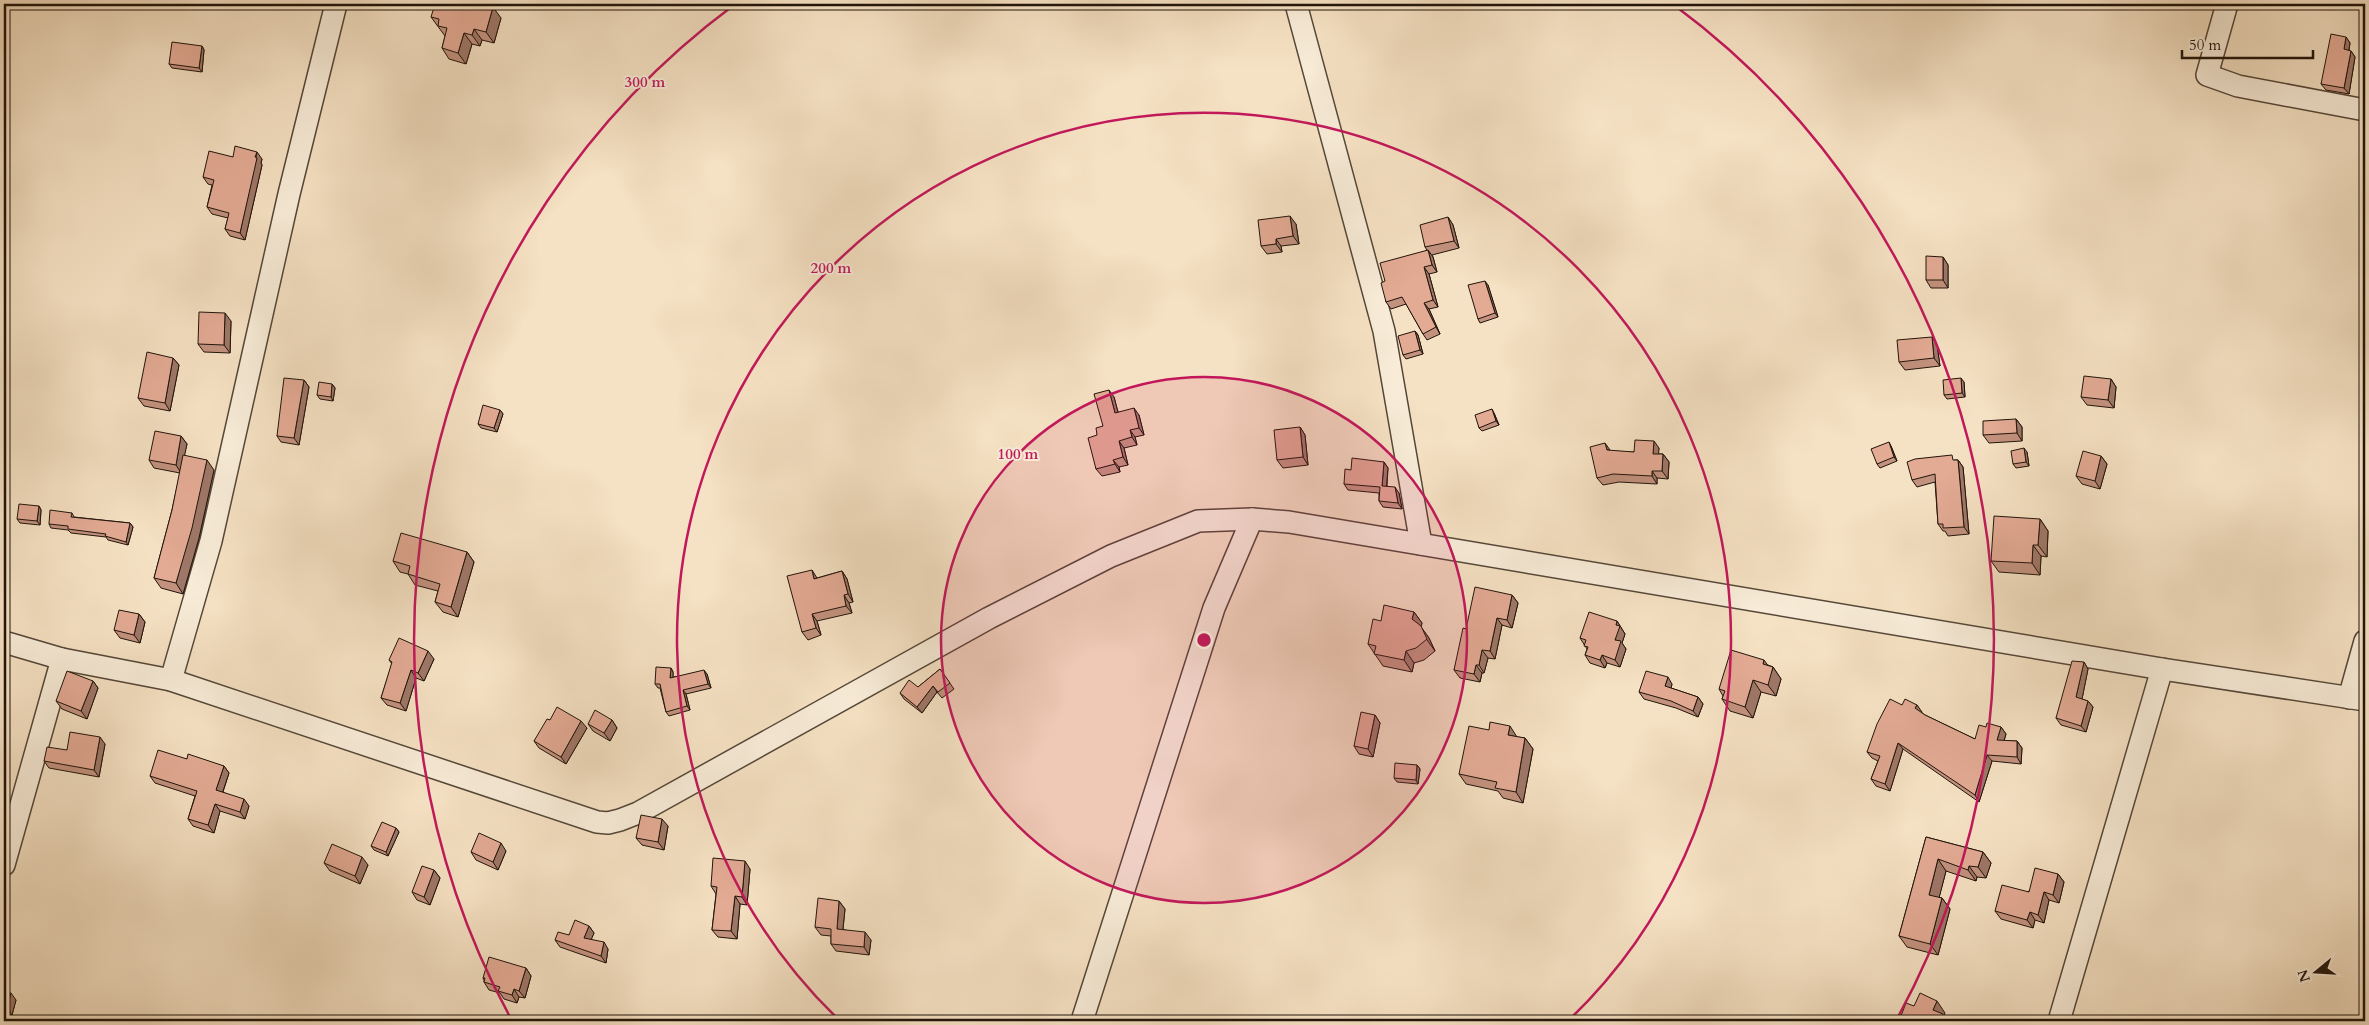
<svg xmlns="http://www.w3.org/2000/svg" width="2369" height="1025" font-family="Cardo,serif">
	<rect width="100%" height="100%" fill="#f5e1c3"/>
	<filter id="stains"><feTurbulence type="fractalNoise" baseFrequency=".004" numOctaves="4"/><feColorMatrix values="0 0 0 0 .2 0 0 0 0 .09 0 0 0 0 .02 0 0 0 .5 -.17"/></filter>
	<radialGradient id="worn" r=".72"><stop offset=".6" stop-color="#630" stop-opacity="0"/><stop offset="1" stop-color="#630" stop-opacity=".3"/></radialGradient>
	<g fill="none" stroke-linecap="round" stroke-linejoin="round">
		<defs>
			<g id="minor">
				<path d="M1296,4L1384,331L1421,544"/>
				<path d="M2227,4L2207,75L2238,86L2365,110"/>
				<path d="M4,642L62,659L171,680L597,822L608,823L620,820L638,813L989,618L1111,556L1198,521L1252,519L1289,522L2162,669L2365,700"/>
				<path d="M171,680L211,541L289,194L336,4"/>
				<path d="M2349,698L2365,641"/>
				<path d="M4,865L62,659"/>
				<path d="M1082,1021L1214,608L1252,519"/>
				<path d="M2059,1021L2162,669"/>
			</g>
		</defs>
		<use href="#minor" stroke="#554738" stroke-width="24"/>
		<use href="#minor" stroke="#f8ecd8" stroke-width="21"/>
	</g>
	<g fill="#c3927f" stroke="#20140a">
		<path d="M488,5L501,18L494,43L482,40L480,46L472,44L466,64L449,59L442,48L445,36L431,17Z"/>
		<path d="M2346,37L2350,43L2349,50L2351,51L2355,57L2349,94L2326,90L2321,84Z"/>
		<path d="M202,46L204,50L202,72L172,68L169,64Z"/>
		<path d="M233,157L262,159L261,163L262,165L245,240L230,236L225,229L228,218L212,214L207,207L212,185L208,184L203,177Z"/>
		<path d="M1448,217L1453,225L1459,248L1432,255L1433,257L1437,272L1429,274L1438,307L1429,309L1440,334L1427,340L1423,334L1406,304L1391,309L1386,302L1385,281L1427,250L1425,247Z"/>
		<path d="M1296,224L1299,244L1281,246L1282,252L1267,254L1261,246Z"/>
		<path d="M1943,257L1948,265V288H1931L1926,280Z"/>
		<path d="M1488,285L1498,317L1480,323L1478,319Z"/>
		<path d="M231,321L230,353L204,352L198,344Z"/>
		<path d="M1415,331L1418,335L1423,354L1406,359L1403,355Z"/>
		<path d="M1937,345L1940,366L1905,370L1899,362Z"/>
		<path d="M173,358L179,365L170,411L144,406L138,398Z"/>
		<path d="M2111,379L2116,387L2114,408L2087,405L2081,397Z"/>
		<path d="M304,380L309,387L299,445L281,442L277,436Z"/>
		<path d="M1964,382L1965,397L1947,399L1944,395Z"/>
		<path d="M332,384L335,388L333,401L320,399L317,395Z"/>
		<path d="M1114,397L1118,412L1139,415L1144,435L1135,437L1137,445L1124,448L1128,465L1119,467L1120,472L1102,476L1096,469L1097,435L1103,426Z"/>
		<path d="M500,410L503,414L497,432L481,428L478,424Z"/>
		<path d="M1494,413L1499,425L1482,431L1479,428Z"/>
		<path d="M2016,419L2022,427V441L1989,443L1983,435Z"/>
		<path d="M1300,427L1305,435L1308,465L1283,468L1277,460Z"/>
		<path d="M181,436L187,444L184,455L214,470L199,538L183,594L161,588L154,578L172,510L180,473L154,468L149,460Z"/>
		<path d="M1891,446L1897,461L1880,468L1877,464Z"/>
		<path d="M1659,448L1658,454H1663L1669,462L1668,479L1657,478V484L1619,482L1603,485L1597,478L1610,451L1634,452Z"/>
		<path d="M2027,452L2029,466L2016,468L2013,464Z"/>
		<path d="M2101,456L2107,464L2100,489L2082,484L2076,476Z"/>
		<path d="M1955,460H1958L1963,467L1969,534L1948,536L1945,531H1943L1938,524L1935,482L1917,487L1912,480Z"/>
		<path d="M1384,462L1388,468L1387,486L1399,493L1402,509L1383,507L1379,501V493L1348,490L1344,484L1351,470Z"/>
		<path d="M39,506L41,510L40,525L20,523L17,519Z"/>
		<path d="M72,513L74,517L130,523L133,527L128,545L108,540L106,537L71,533L68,530L51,528L49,524Z"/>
		<path d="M2040,519L2048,531L2047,557L2041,556L2040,575L1999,572L1991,561Z"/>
		<path d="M467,552L474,562L458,617L443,612L435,602L438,591L415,585L408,574L400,572L393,561Z"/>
		<path d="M842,571L847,579L853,602L849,603L852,613L817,621L821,635L808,640L802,632L817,578Z"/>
		<path d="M1512,595L1518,603L1512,628L1502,625L1495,659L1488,658L1484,673H1482L1480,682L1460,678L1454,670L1466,629Z"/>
		<path d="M1414,612L1422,623L1421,627L1429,638L1435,651L1424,660L1414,663L1412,672L1383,666L1368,644L1381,621Z"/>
		<path d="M139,614L145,622L140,643L120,638L114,630Z"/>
		<path d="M1617,621L1625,634L1622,643L1626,649L1620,667L1607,663L1605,668L1590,663L1585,655L1587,649L1580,638Z"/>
		<path d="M434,659L424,681L416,678L406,711L387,705L381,698L392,664L389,660Z"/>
		<path d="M2084,662L2088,669L2082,699L2088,701L2093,707L2086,732L2061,725L2056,718Z"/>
		<path d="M1768,665L1773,667L1781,679L1776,696L1761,692L1753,718L1730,711L1722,699L1723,696L1719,689Z"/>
		<path d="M671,668L673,672V677L707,674L711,688L686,694L690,710L669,716L666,712L660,688H658L655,684Z"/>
		<path d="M940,669L954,689L942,698L937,692L922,713L904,699L900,693L918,687Z"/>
		<path d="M93,681L98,688L87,719L62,709L56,701Z"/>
		<path d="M1672,684L1671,688L1698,697L1703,704L1698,717L1676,708L1644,699L1639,692Z"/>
		<path d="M1902,705H1917L1921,712L1925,715L1975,739L1986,727H2001L2006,734L2004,741H2017L2022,748L2021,764L1992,761L1979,802L1903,749L1890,791L1876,786L1871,779L1878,761L1872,758L1867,752Z"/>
		<path d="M1375,715L1380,723L1373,757L1359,754L1354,746Z"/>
		<path d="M550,720L587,728L566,764L539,748L534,741Z"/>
		<path d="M612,720L617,728L610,741L593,731L588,724Z"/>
		<path d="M1517,737L1525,738L1533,749L1523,803L1503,798L1498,791L1466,784L1459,774Z"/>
		<path d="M105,744L99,777L49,768L44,761L67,750Z"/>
		<path d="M187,759L224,766L229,773L223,792L249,806L245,819L220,811L214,833L193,826L188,819L195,796L155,783L150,776Z"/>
		<path d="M1417,765L1420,769L1418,784L1397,782L1394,778Z"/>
		<path d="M668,826L664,850L642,845L636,838Z"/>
		<path d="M396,828L399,832L388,856L374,850L371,846Z"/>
		<path d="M1926,837L1983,852L1991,863L1986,878L1977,877L1976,881L1946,871L1939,897L1942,898L1950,909L1938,955L1907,947L1899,936Z"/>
		<path d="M506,851L498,870L476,860L471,852Z"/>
		<path d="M324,863L368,865L360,884L330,871Z"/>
		<path d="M750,869L747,905L740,904L737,939L718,937L712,930L716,894L711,886Z"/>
		<path d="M434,870L440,878L430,905L417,900L412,892Z"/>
		<path d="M2058,874L2064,882L2059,903L2049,900L2044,923L2035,920L2033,928L2001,919L1995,911Z"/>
		<path d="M839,901L845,909L843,929L871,940L869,955L836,951L831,944V936L821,935L815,927Z"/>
		<path d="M589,926L594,933L591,939L608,949L606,963L560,947L555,940L569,935Z"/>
		<path d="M526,968L531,976L525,998L519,997L517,1003L504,999L500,993L489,990L484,982V980L483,978Z"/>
		<path d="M4,990L16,1000L12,1015L4,1013Z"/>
	</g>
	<g fill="#9f7768" stroke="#20140a">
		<path d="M493,7L501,18L494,43L486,32Z"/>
		<path d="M474,29L482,40L480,46L472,35Z"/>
		<path d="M464,33L472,44L466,64L458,53Z"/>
		<path d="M2346,37L2350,43L2348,55L2344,49Z"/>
		<path d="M202,46L204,50L202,72L199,68Z"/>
		<path d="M2351,51L2355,57L2349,94L2344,88Z"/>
		<path d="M257,152L262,159L261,163L262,165L245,240L240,233Z"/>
		<path d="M1290,216L1296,224L1299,244L1293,236Z"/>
		<path d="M1448,217L1453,225L1459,248L1454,241Z"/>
		<path d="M1276,239L1281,246L1282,252L1276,244Z"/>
		<path d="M1428,250L1433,257L1437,272L1432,265Z"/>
		<path d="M1943,257L1948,265V288L1943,280Z"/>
		<path d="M1424,267L1429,274L1438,307L1433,300Z"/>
		<path d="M1485,281L1488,285L1498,317L1495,313Z"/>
		<path d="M1424,303L1429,309L1440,334L1436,327Z"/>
		<path d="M225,313L231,321L230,353L224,345Z"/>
		<path d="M1415,331L1418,335L1423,354L1420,350Z"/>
		<path d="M1932,337L1937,345L1940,366L1934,358Z"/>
		<path d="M173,358L179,365L170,411L165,403Z"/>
		<path d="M1961,378L1964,382L1965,397L1962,393Z"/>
		<path d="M2111,379L2116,387L2114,408L2108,400Z"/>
		<path d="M304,380L309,387L299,445L294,438Z"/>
		<path d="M332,384L335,388L333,401L331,397Z"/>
		<path d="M1109,390L1114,397L1120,420L1115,413Z"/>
		<path d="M1134,408L1139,415L1144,435L1139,428Z"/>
		<path d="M1492,409L1494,413L1499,425L1496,421Z"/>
		<path d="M500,410L503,414L497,432L494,428Z"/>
		<path d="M2016,419L2022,427V441L2017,433Z"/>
		<path d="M1300,427L1305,435L1308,465L1303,457Z"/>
		<path d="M1130,430L1135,437L1137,445L1132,437Z"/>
		<path d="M181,436L187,444L181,473L176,465Z"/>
		<path d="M1119,441L1124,448L1128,465L1123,457Z"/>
		<path d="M1654,441L1659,448L1658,461L1653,454Z"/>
		<path d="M1889,442L1891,446L1897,461L1894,457Z"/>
		<path d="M1605,443L1610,450H1607Z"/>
		<path d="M2024,448L2027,452L2029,466L2026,462Z"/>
		<path d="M1663,454L1669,462L1668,479L1662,471Z"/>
		<path d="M2101,456L2107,464L2100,489L2095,481Z"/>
		<path d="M207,460L214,470L199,538L183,594L176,583Z"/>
		<path d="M1113,460L1119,467L1120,472L1115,464Z"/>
		<path d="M1958,460L1963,467L1969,534L1964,527Z"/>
		<path d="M1384,462L1388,468L1386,492L1382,486Z"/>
		<path d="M1652,471L1657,478V484L1652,476Z"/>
		<path d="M1395,487L1399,493L1402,509L1398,503Z"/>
		<path d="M39,506L41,510L40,525L37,521Z"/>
		<path d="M2040,519L2048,531L2047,557L2038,545Z"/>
		<path d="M130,523L133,527L128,545L126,542Z"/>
		<path d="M2033,545L2041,556L2040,575L2032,563Z"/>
		<path d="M467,552L474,562L458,617L451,607Z"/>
		<path d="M812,570L817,578L814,579Z"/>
		<path d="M842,571L847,579L853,602L848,594Z"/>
		<path d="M844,595L849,603L852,613L846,606Z"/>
		<path d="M1512,595L1518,603L1512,628L1507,620Z"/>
		<path d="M1414,612L1422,623L1421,627L1429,638L1435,651L1412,619Z"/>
		<path d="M139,614L145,622L140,643L134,635Z"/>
		<path d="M812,614L817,621L821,635L816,628Z"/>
		<path d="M1497,618L1502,625L1495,659L1490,651Z"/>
		<path d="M1617,621L1625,634L1622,643L1626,649L1620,667L1615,660L1616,625Z"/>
		<path d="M1482,650L1488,658L1484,673L1479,665Z"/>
		<path d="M428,651L434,659L424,681L418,673Z"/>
		<path d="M1406,651L1414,663L1412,672L1404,660Z"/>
		<path d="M1602,655L1607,663L1605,668L1600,660Z"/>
		<path d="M1764,660L1772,671L1773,667L1781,679L1776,696L1768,685L1763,664Z"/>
		<path d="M2084,662L2088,669L2081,704L2076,697Z"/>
		<path d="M1476,665L1482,673L1480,682L1474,674Z"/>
		<path d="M671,668L673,672V682L670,678Z"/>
		<path d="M411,670L416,678L406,711L400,703Z"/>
		<path d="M704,670L707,674L711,688L708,684Z"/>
		<path d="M1668,677L1672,684L1670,692L1665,686Z"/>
		<path d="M1753,680L1761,692L1753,718L1745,707Z"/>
		<path d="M93,681L98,688L87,719L81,711Z"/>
		<path d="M933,686L937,692L922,713L917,707Z"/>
		<path d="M683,690L686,694L690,710L687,706Z"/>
		<path d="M1698,697L1703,704L1698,717L1693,711Z"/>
		<path d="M2088,701L2093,707L2086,732L2081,726Z"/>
		<path d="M1917,705L1922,712L1920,715L1915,708Z"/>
		<path d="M1375,715L1380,723L1373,757L1368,749Z"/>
		<path d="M612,720L617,728L610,741L604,733Z"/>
		<path d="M581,721L587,728L566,764L561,757Z"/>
		<path d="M1510,726L1517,737L1508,735Z"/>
		<path d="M2001,727L2006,734L2002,747L1997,740Z"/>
		<path d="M100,737L105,744L99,777L94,770Z"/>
		<path d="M1525,738L1533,749L1523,803L1516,792Z"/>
		<path d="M2017,741L2022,748L2021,764L2017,757Z"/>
		<path d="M1898,743L1903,749L1890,791L1885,784Z"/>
		<path d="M1987,755L1992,761L1979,802L1975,795Z"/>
		<path d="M1417,765L1420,769L1418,784L1416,780Z"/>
		<path d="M224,766L229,773L221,797L216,790Z"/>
		<path d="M244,799L249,806L245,819L240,812Z"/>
		<path d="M215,804L220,811L214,833L208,825Z"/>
		<path d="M662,819L668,826L664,850L658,842Z"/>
		<path d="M396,828L399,832L388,856L386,852Z"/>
		<path d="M501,843L506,851L498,870L493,862Z"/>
		<path d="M1983,852L1991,863L1986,878L1978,867Z"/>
		<path d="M362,857L368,865L360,884L355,876Z"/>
		<path d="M1938,859L1946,871L1937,906L1929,895Z"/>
		<path d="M745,861L750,869L747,905L742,897Z"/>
		<path d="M1969,866L1977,877L1976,881L1968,870Z"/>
		<path d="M434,870L440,878L430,905L424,897Z"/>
		<path d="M2058,874L2064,882L2059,903L2053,895Z"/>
		<path d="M2044,892L2049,900L2044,923L2038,915Z"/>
		<path d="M735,896L740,904L737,939L731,931Z"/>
		<path d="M1942,898L1950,909L1938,955L1930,944Z"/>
		<path d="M839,901L845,909L842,937L837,929Z"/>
		<path d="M2030,912L2035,920L2033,928L2027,920Z"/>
		<path d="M589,926L594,933L589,945L584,938Z"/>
		<path d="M865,932L871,940L869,955L864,947Z"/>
		<path d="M604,942L608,949L606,963L601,956Z"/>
		<path d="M526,968L531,976L525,998L519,991Z"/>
		<path d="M514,989L519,997L517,1003L512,995Z"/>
		<path d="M11,993L16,1000L12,1015L7,1007Z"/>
		<path d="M1937,1001L1945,1013L1944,1016L1948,1021H1940L1933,1010Z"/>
	</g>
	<g fill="#e3aa94" stroke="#20140a">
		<path d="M435,4H482L493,7L486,32L474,29L472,35L464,33L458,53L442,48L447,28L438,26L439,19L431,17Z"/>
		<path d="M2331,34L2346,37L2344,49L2351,51L2344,88L2321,84Z"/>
		<path d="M172,42L202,46L199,68L169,64Z"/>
		<path d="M235,146L257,152L255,157L257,158L240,233L225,229L229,213L207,207L214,180L203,177L209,151L233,157Z"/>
		<path d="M1290,216L1293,236L1276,239V244L1261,246L1258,220Z"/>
		<path d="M1448,217L1454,241L1425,247L1420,225Z"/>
		<path d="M1428,250L1432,265L1424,267L1433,300L1424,303L1436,327L1423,334L1402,297L1386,302L1381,283L1385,281L1380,263Z"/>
		<path d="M1926,256L1943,257V280H1926Z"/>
		<path d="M1485,281L1495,313L1478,319L1468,285Z"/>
		<path d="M199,312L225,313L224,345L198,344Z"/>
		<path d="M1415,331L1420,350L1403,355L1398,336Z"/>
		<path d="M1932,337L1934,358L1899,362L1897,340Z"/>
		<path d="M147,352L173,358L165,403L138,398Z"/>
		<path d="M2084,376L2111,379L2108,400L2081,397Z"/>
		<path d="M284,378L304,380L294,438L277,436Z"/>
		<path d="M1961,378L1962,393L1944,395L1943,380Z"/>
		<path d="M319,382L332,384L331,397L317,395Z"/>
		<path d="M1109,390L1115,413L1134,408L1139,428L1130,430L1132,437L1119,441L1123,457L1113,460L1115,464L1096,469L1088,438L1097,435L1096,428L1103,426L1094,394Z"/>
		<path d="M483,405L500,410L494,428L478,424Z"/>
		<path d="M1492,409L1496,421L1479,428L1475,415Z"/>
		<path d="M2016,419L2017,433L1983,435V421Z"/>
		<path d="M1300,427L1303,457L1277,460L1274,430Z"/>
		<path d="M155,431L181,436L176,465L149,460Z"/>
		<path d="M1635,440L1654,441L1653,454H1663L1662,471H1652V476L1613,474L1597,478L1590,447L1605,443L1607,450L1634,452Z"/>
		<path d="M1889,442L1894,457L1877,464L1871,449Z"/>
		<path d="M2024,448L2026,462L2013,464L2011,451Z"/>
		<path d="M2083,451L2101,456L2095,481L2076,476Z"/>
		<path d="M183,455L207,460L192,528L176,583L154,578L172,510Z"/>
		<path d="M1952,455L1953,460H1958L1964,527L1943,528V524H1938L1935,474L1912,480L1907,462L1915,459Z"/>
		<path d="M1352,458L1384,462L1382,486L1395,487L1398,503L1379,501L1380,487L1344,484L1345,469L1351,470Z"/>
		<path d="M19,504L39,506L37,521L17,519Z"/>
		<path d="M50,510L72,513L71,517L130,523L126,542L105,536L106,534L68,529V526L49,524Z"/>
		<path d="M1994,516L2040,519L2038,545H2033L2032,563L1991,561Z"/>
		<path d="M401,533L467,552L451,607L435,602L440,584L408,574L410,566L393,561Z"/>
		<path d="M812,570L814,579L842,571L848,594L844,595L846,606L812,614L816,628L802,632L787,576Z"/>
		<path d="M1475,587L1512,595L1507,620L1497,618L1490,651L1482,650L1479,665H1476L1474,674L1454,670L1463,628L1466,629Z"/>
		<path d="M1384,605L1414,612L1412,619L1421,626L1427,639L1416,648L1406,651L1404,660L1374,654L1376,646L1368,644L1373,619L1381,621Z"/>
		<path d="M119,610L139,614L134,635L114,630Z"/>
		<path d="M1589,612L1617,621L1616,625L1620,626L1615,640L1621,641L1615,660L1602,655L1600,660L1585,655L1588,647L1584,646L1586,640L1580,638Z"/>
		<path d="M399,638L428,651L418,673L411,670L400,703L381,698L392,662L389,660Z"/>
		<path d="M1731,650L1764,660L1763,664L1773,667L1768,685L1753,680L1745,707L1722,699L1725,691L1719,689Z"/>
		<path d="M2072,661L2084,662L2076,697L2088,701L2081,726L2056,718Z"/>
		<path d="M656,667L671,668L670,678L704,670L708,684L683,690L687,706L666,712L660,684H655Z"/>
		<path d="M940,669L950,683L938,692L933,686L917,707L900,693L909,680L918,687Z"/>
		<path d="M67,671L93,681L81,711L56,701Z"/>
		<path d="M1646,671L1668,677L1665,686L1698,697L1693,711L1671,701L1639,692Z"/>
		<path d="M1890,699L1902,705L1905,699L1917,705L1915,708L1925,715L1975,739L1979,725L1986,727L1987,723L2001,727L1997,740L2017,741V757L1987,755L1975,795L1898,743L1885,784L1871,779L1880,756L1867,752L1877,724Z"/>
		<path d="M557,707L581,721L561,757L534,741L547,719L550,720Z"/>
		<path d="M595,710L612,720L604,733L588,724Z"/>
		<path d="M1361,712L1375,715L1368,749L1354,746Z"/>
		<path d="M1490,722L1510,726L1508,735L1525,738L1516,792L1495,788L1497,782L1459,774L1469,726L1489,730Z"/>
		<path d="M70,732L100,737L94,770L44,761L47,747L67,750Z"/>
		<path d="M158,750L187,759L188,754L224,766L216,790L244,799L240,812L215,804L208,825L188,819L197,791L150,776Z"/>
		<path d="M1395,763L1417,765L1416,780L1394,778Z"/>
		<path d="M641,815L662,819L658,842L636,838Z"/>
		<path d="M382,822L396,828L386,852L371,846Z"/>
		<path d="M479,833L501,843L493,862L471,852Z"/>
		<path d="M1926,837L1983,852L1978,867L1969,866L1968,870L1938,859L1929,895L1942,898L1930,944L1899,936Z"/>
		<path d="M332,844L362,857L355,876L324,863Z"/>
		<path d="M713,858L745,861L742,897L735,896L731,931L712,930L717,887L711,886Z"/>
		<path d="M422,866L434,870L424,897L412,892Z"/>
		<path d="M2035,868L2058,874L2053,895L2044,892L2038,915L2030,912L2027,920L1995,911L2002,885L2029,892Z"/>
		<path d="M818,898L839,901L837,929L865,932L864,947L831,944V929L815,927Z"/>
		<path d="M575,920L589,926L584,938L604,942L601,956L555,940L558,932L569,935Z"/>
		<path d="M489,957L526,968L519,991L514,989L512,995L498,991L500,987L484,982L485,978H483Z"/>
		<path d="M4,990L11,993L7,1007H4Z"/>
		<path d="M1920,993L1937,1001L1933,1010L1943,1014L1940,1021H1899L1906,1003L1914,1006Z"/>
	</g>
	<circle cx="1204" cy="640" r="263" fill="#c2185b" fill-opacity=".12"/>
	<g fill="none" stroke="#c2185b" stroke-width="2.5">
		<circle cx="1204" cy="640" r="263"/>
		<path d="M838 1019A527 527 0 1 1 1570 1019"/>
		<path d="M510 1017A790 790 0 0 1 734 5M1674 5A790 790 0 0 1 1898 1017"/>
	</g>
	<circle cx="1204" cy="640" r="8" fill="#c2185b" stroke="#f8ecd8" stroke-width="2.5"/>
	<g font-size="15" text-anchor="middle" font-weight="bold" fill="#c2185b" stroke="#f8ecd8" stroke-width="4" stroke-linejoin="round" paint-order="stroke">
		<text x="645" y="87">300 m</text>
		<text x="831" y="273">200 m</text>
		<text x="1018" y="459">100 m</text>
	</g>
	<rect width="2369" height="1025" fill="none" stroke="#f5e1c3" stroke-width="20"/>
	<rect x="5" y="5" width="2359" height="1015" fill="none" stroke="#20140a" stroke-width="2.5"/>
	<rect x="10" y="10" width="2349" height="1005" fill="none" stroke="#20140a"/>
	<g transform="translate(2316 972) rotate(252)" stroke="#f8ecd8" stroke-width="4" paint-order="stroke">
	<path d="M0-4L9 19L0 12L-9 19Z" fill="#20140a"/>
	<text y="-8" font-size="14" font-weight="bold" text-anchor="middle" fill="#20140a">N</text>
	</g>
	<path d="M2182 50v8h131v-8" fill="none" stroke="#20140a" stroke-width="2.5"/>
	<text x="2189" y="50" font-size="15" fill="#20140a" stroke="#f8ecd8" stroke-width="4" paint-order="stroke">50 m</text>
	<rect width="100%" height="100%" filter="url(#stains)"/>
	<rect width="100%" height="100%" fill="url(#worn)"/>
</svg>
